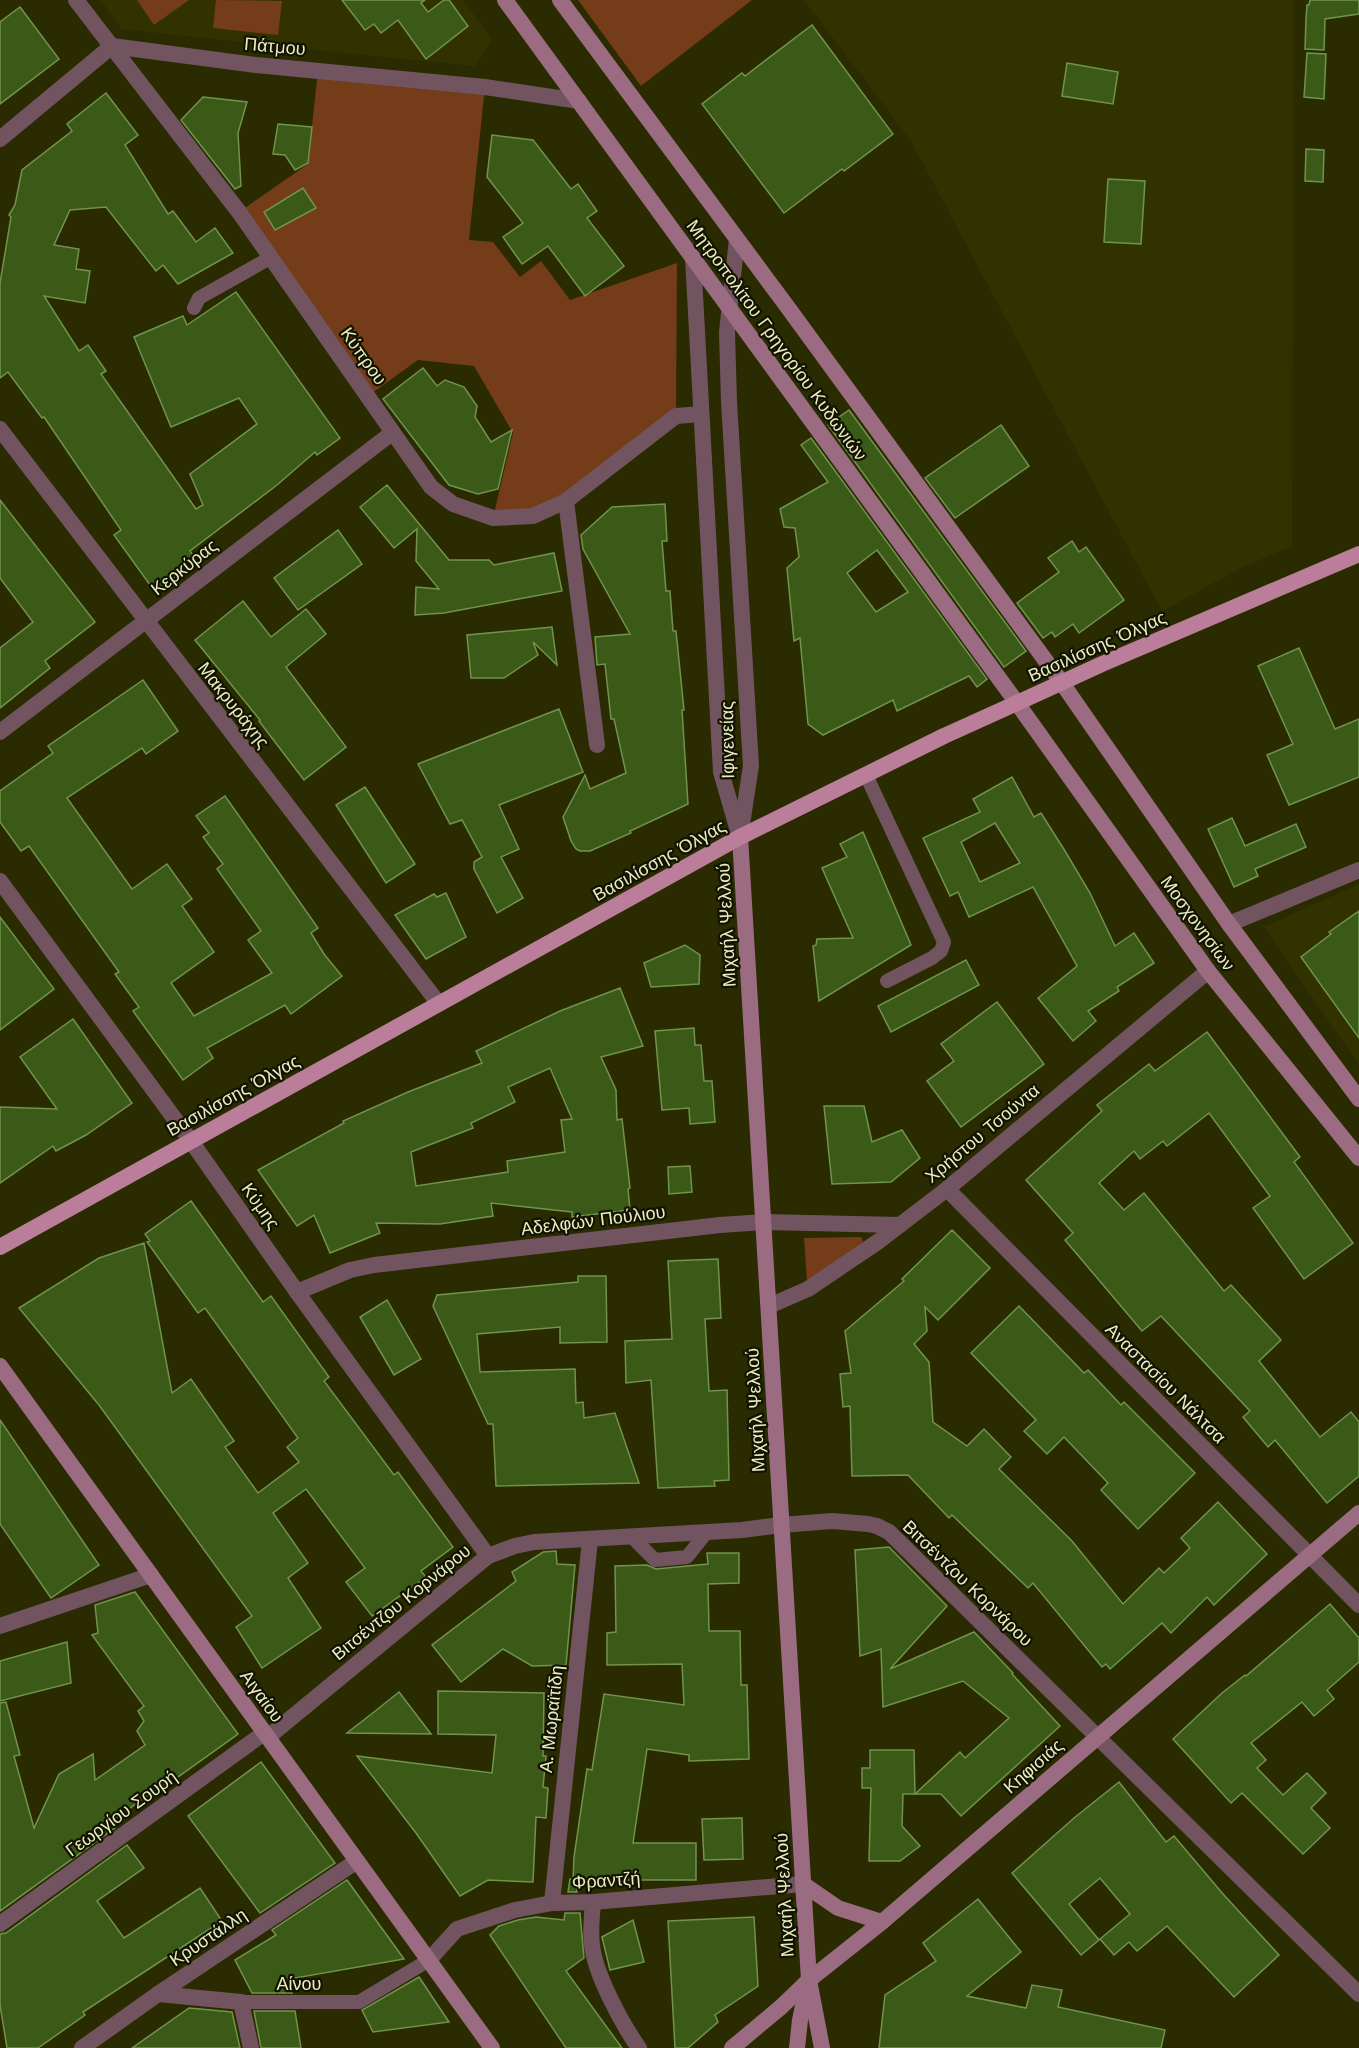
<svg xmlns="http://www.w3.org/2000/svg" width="1359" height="2048" font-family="'Work Sans',sans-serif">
	<rect width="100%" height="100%" fill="#2a2b00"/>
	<g fill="#323200">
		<path d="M101,0H463L492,39L475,66L363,55L121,29Z"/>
		<path d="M804,0H1294L1292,546L1243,567L1162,611L911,141Z"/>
		<path d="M1359,884V1065L1264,927Z"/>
	</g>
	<g fill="#743c18">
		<path d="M137,0H189L154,25Z"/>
		<path d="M216,0L282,1L278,35L213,28Z"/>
		<path d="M578,0H752L641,86Z"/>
		<path d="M318,70L485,87L469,240L493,242L520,277L541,261L570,300L677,263L676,416L566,501L493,518L513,433L474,366L418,360L368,396L239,212L308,164Z"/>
		<path d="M861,1237L863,1241L859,1246L807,1282L804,1238Z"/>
	</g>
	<g fill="#3b5917" stroke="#71944d" stroke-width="1.5" fill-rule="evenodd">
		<path d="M342,0H425L421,3L428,12L444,0H449L468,26L426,59L398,20L381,33L374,24L365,30Z"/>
		<path d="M1310,0H1359V14L1325,19L1324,50L1305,49L1306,19L1307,5H1309Z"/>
		<path d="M20,7L59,59L0,104V22Z"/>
		<path d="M812,25L893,134L844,171L842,169L784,213L702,104L742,73L745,76Z"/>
		<path d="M1307,53L1326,54L1324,99L1304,97Z"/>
		<path d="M1067,63L1118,72L1113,104L1062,96Z"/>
		<path d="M106,93L138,135L125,145L168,214L173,211L196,242L215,228L233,253L178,284L163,265L156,271L106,207L70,210L54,245L79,249L76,269L90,271L85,303L44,296L79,351L88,345L106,371L101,374L196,509L203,505L190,474L257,424L239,398L171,427L134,337L183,316L187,325L236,292L340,438L317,455L315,452L277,485L190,551L197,561L155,592L114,535L121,530L44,417L42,418L8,372L0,378V283L11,217L9,215L15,205L22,170L72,131L67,124Z"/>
		<path d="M203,97L247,102L238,133L241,186L235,189L181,120Z"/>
		<path d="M278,124L312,127L308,163L295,170L285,155L273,154Z"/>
		<path d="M492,135L533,140L571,189L578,184L597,211L587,218L624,266L585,296L548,246L522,264L503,237L523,223L487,177Z"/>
		<path d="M1306,149L1324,150L1323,182L1305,181Z"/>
		<path d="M1108,179L1145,181L1141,244L1104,242Z"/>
		<path d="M303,188L316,208L275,230L264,212Z"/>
		<path d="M423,368L437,386L445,380L464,387L477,406L475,417L491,442L512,430L498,489L478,494L449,485L383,399Z"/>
		<path d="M849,410L1026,651L1004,667L828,425Z"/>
		<path d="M1001,425L1029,466L955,518L925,478Z"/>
		<path d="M811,438L987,679L977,687L969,676L897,711L893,700L823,735L808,724L800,638L794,641L787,568L799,557L795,528L784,527L780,509L828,482L801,445ZM877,550L908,592L876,612L847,573Z"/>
		<path d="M387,485L449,560H489L494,565L554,553L562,591L444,613L415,615L416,587L439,589L416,561L417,529L394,548L360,507Z"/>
		<path d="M0,500L95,622L45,661L50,668L0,708V648L33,622L0,578Z"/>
		<path d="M665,504L667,541H662L666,591H670L673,631H676L684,710H682L688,804L630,831L631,833L590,851H580L576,849L571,841L563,817L585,775L590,789L626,773L614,719H611L605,664L597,665L595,637L630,634L583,549L581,535L612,507Z"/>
		<path d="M338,530L362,564L298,610L274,578Z"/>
		<path d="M1072,541L1079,552L1086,547L1124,600L1079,633L1073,624L1055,637L1052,632L1043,638L1017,603L1059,572L1048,558Z"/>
		<path d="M243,601L271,637L306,609L326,634L286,667L346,747L304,780L259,721L260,720L195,640Z"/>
		<path d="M552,627L557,665L533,642L538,655L504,678H471L467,635Z"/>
		<path d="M1299,648L1335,729L1359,719V777L1289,805L1267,755L1293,744L1258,666Z"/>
		<path d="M143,680L178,731L146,754L142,748L67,798L132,889L167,864L192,899L182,906L214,952L171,983L194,1016L272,973L248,940L261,931L217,869L223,864L203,837L209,833L196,816L225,796L318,928L311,933L324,954L342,976L291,1014L285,1005L207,1048L213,1058L183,1080L133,1011L139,1007L115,974L119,972L29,846L21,851L0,822V791L53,753L48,746Z"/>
		<path d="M559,709L583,772L499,805L519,849L501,857L523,898L497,913L474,869V862L482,857L462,820L450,824L418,764Z"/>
		<path d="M1012,777L1034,817L1041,813L1065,851L1090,893L1115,946L1134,933L1154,963L1117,987L1119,991L1088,1011L1096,1021L1073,1041L1038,998L1077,966L1033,887L969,917L958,892L950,896L923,838L980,812L973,799ZM995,823L1020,863L980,882L961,842Z"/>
		<path d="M365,787L415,864L386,883L336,805Z"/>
		<path d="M1232,818L1245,846L1296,824L1306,847L1255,869L1258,876L1234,887L1208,829Z"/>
		<path d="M863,832L911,945L819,1001L813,946L816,945L817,939L853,938L822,868L847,857L840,844Z"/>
		<path d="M446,893L466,937L426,959L395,915L434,894L437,897Z"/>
		<path d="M1359,911V1038L1301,957L1331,934L1329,932Z"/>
		<path d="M0,917L54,989L0,1030Z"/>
		<path d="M685,945L700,955L699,984L651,987L644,963Z"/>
		<path d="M966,960L979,985L891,1032L878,1006Z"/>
		<path d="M620,988L643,1046L601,1057L616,1090L617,1120L622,1119L630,1188L628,1189L630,1210L572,1217V1212L491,1203L493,1216L440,1224L376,1223L380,1233L330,1253L314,1215L297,1226L258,1170L344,1123L343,1121L408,1092L482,1063L476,1051L560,1011ZM550,1068L572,1119L561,1120L565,1152L507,1161L508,1172L416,1186L411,1152L473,1128L471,1123L515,1102L508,1087Z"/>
		<path d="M997,1002L1044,1064L961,1127L927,1081L954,1061L941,1044Z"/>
		<path d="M73,1019L132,1103L86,1135L56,1151L53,1146L0,1183V1107L57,1109L20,1057Z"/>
		<path d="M694,1028L695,1045H701L704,1081H712L715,1122L690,1124L689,1108L662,1110L655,1031Z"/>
		<path d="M1207,1032L1300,1157L1294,1162L1353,1243L1304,1279L1253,1208L1270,1196L1209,1113L1167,1146L1163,1141L1140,1159L1134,1151L1099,1183L1124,1210L1144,1193L1224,1291L1231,1285L1281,1340L1259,1361L1320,1437L1351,1412L1359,1422V1476L1327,1503L1275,1440L1268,1447L1243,1417L1250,1411L1161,1316L1142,1331L1065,1240L1073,1233L1026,1180L1102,1111L1097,1105L1149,1064L1155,1071Z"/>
		<path d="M824,1106H864L872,1142L902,1130L920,1158L891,1182L832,1184Z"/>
		<path d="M690,1166L692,1192L669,1194L668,1167Z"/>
		<path d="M191,1201L263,1302L271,1296L329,1377L324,1381L394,1475L398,1472L453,1547L421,1571L426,1577L372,1616L346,1582L365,1568L306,1489L273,1513L308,1563L288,1578L321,1628L262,1668L236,1627L252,1616L99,1405L19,1308L99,1258L144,1243L172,1393L191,1379L234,1441L225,1447L258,1493L299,1462L287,1447L298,1438L205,1308L198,1313L147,1242L150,1241L145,1234Z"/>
		<path d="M952,1230L990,1268L938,1320L925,1307L927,1331L914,1344L929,1362L933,1422L967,1446L984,1429L1011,1457L999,1469L1072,1541L1123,1604L1159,1568L1164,1573L1190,1548L1181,1538L1218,1502L1267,1554L1214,1605L1207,1597L1171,1633L1162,1623L1110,1669L1106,1664L1102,1667L1033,1583L1028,1588L952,1515L949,1518L908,1475L852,1476L850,1406L843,1407L840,1374L851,1373L845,1331L904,1281L902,1279Z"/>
		<path d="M718,1259L721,1318L705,1319L709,1391L727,1390L729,1480L714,1481L715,1486L658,1488L651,1380L626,1383L625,1341L672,1339L668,1261Z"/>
		<path d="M578,1276H606L607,1342L560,1343V1327L477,1334L480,1372L575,1369L576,1403L583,1402L584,1418L615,1413L639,1483L496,1486L493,1424H488L433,1306L437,1295L578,1282Z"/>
		<path d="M387,1300L421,1359L394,1375L360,1317Z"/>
		<path d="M1019,1306L1084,1373L1088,1370L1121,1405L1124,1402L1195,1473L1138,1529L1101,1490L1108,1483L1064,1437L1047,1454L1024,1431L1036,1420L971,1353Z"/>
		<path d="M0,1420L99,1565L51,1598L0,1524Z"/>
		<path d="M889,1547L947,1606L890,1669L974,1632L1013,1673L1012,1674L1060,1726L961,1816L941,1794H915L960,1752L965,1758L1009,1718L963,1681L883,1707L881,1649L860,1656L855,1550Z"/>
		<path d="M556,1551L557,1564L575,1565L566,1665L532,1666L503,1649L461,1682L432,1645L516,1581L512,1572L543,1552Z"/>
		<path d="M707,1553H739V1583L708,1584L709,1631H740L741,1685H747L749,1759L689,1761V1755L647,1749L633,1843H696V1880H576L577,1892H568L570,1879L573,1880L574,1857L587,1769L592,1770L604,1694L684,1705L682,1664L607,1665V1633L616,1632L615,1566L647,1565L656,1569L708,1564Z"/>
		<path d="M135,1592L238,1734L171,1782L169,1780L111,1822L115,1828L0,1911V1703L6,1702L20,1755L14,1756L34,1828L59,1774L93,1754L95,1780L145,1745L137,1731L144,1721L138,1711L144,1706L92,1635L98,1633L95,1605Z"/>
		<path d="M1330,1604L1359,1638V1662L1327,1690L1334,1699L1314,1716L1302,1702L1251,1743L1266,1760L1257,1768L1283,1795L1307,1773L1326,1793L1311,1808L1330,1828L1303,1854L1242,1793L1231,1803L1173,1739L1222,1693L1245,1675L1246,1676Z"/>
		<path d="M67,1642L71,1683L0,1701V1661Z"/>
		<path d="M438,1691L544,1693L543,1756H546L543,1787L548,1788L546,1818L536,1817L533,1882L488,1880L460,1896L416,1833L357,1756L492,1773L496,1735L438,1734Z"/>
		<path d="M399,1692L431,1734L347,1733L374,1712Z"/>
		<path d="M870,1750H914L915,1794H903L902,1826L920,1846L900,1861H869L871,1788H862V1768H870Z"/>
		<path d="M261,1762L335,1863L260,1913L188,1816Z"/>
		<path d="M1119,1782L1166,1842L1174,1836L1223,1894L1279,1955L1234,1997L1167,1926L1137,1951L1129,1942L1114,1955L1100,1939L1130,1914L1100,1878L1069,1904L1099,1940L1081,1955L1012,1873L1074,1818Z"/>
		<path d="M742,1818L743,1859L704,1860L702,1819Z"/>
		<path d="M127,1845L144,1868L97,1901L124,1938L200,1888L222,1921L83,2012L85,2015L38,2048H7L0,2005V1934L6,1933Z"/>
		<path d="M347,1880L404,1959L289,1979L292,1993H252L235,1960L276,1935L272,1930Z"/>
		<path d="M978,1899L1021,1952L967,1996L1026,2008L1032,1985L1062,1990L1058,2007L1165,2030L1161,2048H879L885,1995L936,1961L923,1943Z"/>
		<path d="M565,1913H580L584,1958L566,1971L622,2048H566L490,1935L499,1926L518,1920L536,1917L564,1920Z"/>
		<path d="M754,1917L758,1986L715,2015L718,2022L688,2048H675L668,1921Z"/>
		<path d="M633,1920L644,1962L610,1970L602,1937Z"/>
		<path d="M419,1977L449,2022L373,2032L362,2010Z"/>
		<path d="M189,2008L232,2012L240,2048H132Z"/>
		<path d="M254,2011H295L301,2048H261Z"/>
	</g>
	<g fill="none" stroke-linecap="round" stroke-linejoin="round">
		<g stroke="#725461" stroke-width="14">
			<path d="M194,308L199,298L270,258"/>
			<path d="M866,775L944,942L941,951L932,958L887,981"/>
			<path d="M632,1537L655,1560L687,1557L706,1533"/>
			<path d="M241,2002H359L429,1960"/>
		</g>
		<g stroke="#725461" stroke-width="16">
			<path d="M76,0L239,212L431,487L453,504L493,518L533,516L566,501L676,416L701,414"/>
			<path d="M0,139L112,46L256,65L485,87L579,101"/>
			<path d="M0,429L439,1004"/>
			<path d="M566,501L597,745"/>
			<path d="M0,732L392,433"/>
			<path d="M0,881L191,1141L297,1292L488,1556"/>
			<path d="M1229,924L1359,870"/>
			<path d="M947,1189L1359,1605"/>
			<path d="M297,1292L350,1270L374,1265L720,1225L764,1222L900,1225"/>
			<path d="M769,1306L808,1289L879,1241L947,1189L1208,971"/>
			<path d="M0,1626L151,1575"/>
			<path d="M268,1737L488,1556L515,1546L534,1542L742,1530L781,1525L832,1521L868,1524L877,1526L889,1532L1359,1994"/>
			<path d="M593,1902C592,1916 590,1931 592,1945C595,1974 622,2024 639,2048"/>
			<path d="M552,1903L590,1540"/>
			<path d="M0,1924L264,1733"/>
			<path d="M429,1960L457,1929L515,1910L552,1903L593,1902L803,1884"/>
			<path d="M158,1994L241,2002L251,2048"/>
			<path d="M82,2048L158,1994L357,1861"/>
		</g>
		<g stroke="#725461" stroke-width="16">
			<path d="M737,239L727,332L729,402L751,766L740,837"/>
			<path d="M693,258L721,772L738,831"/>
		</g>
		<g stroke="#9b6c81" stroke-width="16">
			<path d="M505,0L1017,703L1208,971L1359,1158"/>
			<path d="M560,0L789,309L1062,683L1229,924L1359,1099"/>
			<path d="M740,837L809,1980L822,2048"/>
			<path d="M0,1366L492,2048"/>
			<path d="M803,1884L838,1908L882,1922"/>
			<path d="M732,2048L781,2007L809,1980L882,1922L1359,1513"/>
			<path d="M797,2048L800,2020L807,1987"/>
		</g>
		<path stroke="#bb7e9a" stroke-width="16" d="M0,1247L740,837L944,736L1017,703L1102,664L1359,554"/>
	</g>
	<g text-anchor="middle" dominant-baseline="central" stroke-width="4.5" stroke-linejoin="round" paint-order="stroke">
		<g font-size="18" fill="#eaedc4" stroke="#121300">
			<text transform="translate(275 46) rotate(5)">Πάτμου</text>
			<text transform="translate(777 340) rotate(54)">Μητροπολίτου Γρηγορίου Κυδωνιών</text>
			<text transform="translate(364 356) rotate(55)">Κύπρου</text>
			<text transform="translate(184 567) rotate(-38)">Κερκύρας</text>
			<text transform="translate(1097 646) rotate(-24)">Βασιλίσσης Όλγας</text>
			<text transform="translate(234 705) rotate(52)">Μακρυράχης</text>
			<text transform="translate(727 740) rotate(-91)">Ιφιγενείας</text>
			<text transform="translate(659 860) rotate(-29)">Βασιλίσσης Όλγας</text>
			<text transform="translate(1198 923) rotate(54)">Μοσχονησίων</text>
			<text transform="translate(726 925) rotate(-93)">Μιχαήλ Ψελλού</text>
			<text transform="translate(233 1095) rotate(-29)">Βασιλίσσης Όλγας</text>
			<text transform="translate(982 1133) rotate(-40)">Χρήστου Τσούντα</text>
			<text transform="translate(261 1206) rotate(55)">Κύμης</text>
			<text transform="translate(593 1220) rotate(-7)">Αδελφών Πούλιου</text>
			<text transform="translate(1166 1383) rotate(45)">Αναστασίου Νάλτσα</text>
			<text transform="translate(755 1410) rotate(-93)">Μιχαήλ Ψελλού</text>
			<text transform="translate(968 1583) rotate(44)">Βιτσέντζου Κορνάρου</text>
			<text transform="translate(401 1602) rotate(-39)">Βιτσέντζου Κορνάρου</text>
			<text transform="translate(262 1696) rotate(54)">Αιγαίου</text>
			<text transform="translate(551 1719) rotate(-84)">Α. Μωραϊτίδη</text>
			<text transform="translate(1033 1766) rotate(-41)">Κηφισιάς</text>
			<text transform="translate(121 1813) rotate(-36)">Γεωργίου Σουρή</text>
			<text transform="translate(606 1880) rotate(-4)">Φραντζή</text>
			<text transform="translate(784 1895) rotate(-93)">Μιχαήλ Ψελλού</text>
			<text transform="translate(208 1937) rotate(-34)">Κρυστάλλη</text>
			<text x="299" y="1983">Αίνου</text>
		</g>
	</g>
</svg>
